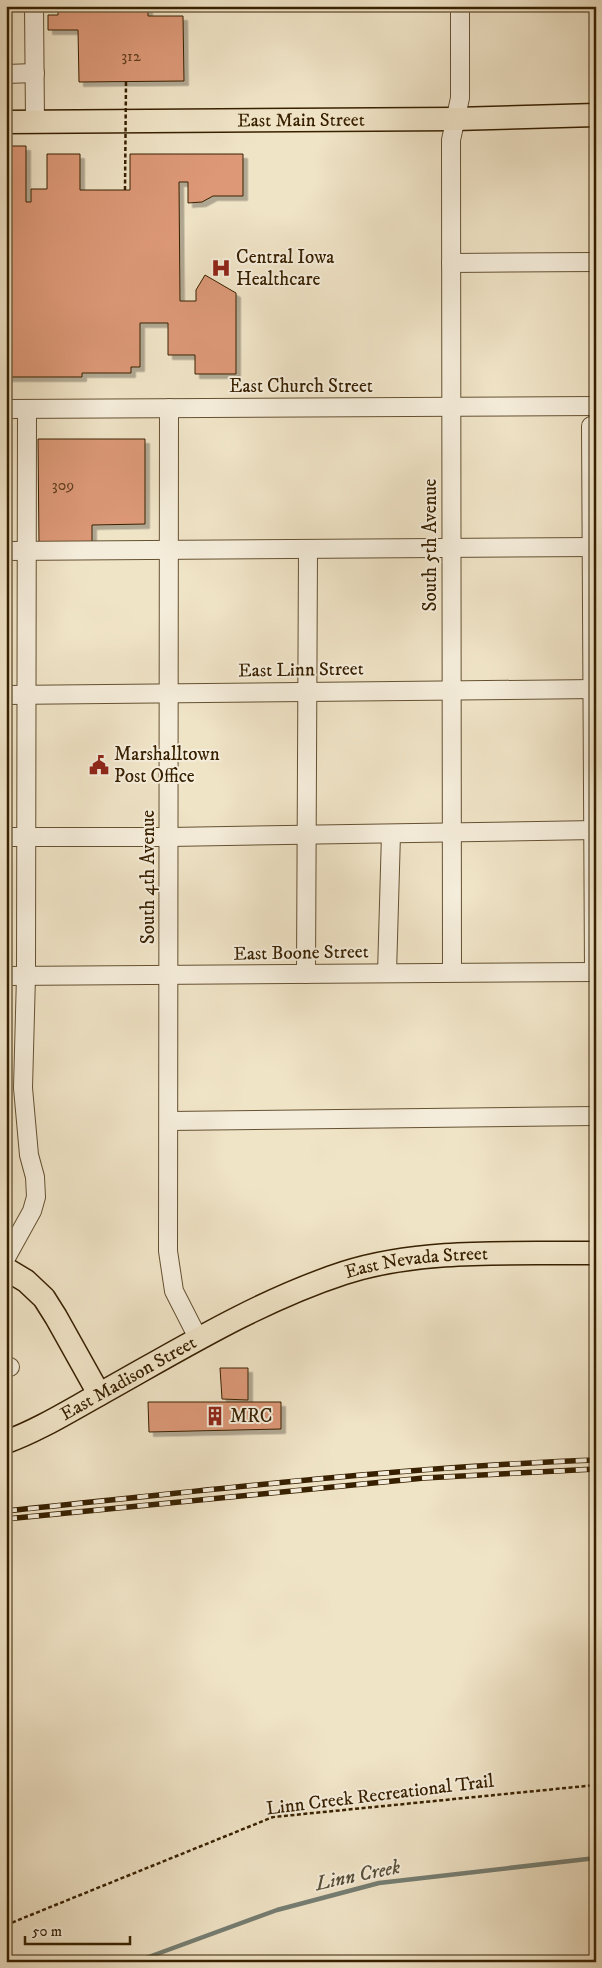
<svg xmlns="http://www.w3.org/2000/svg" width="602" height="1968" font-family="'IM FELL DW Pica',serif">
	<defs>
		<filter id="shadow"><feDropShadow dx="4.5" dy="4.5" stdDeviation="0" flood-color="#0004"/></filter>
	</defs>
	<rect width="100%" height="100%" fill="#f0e4c7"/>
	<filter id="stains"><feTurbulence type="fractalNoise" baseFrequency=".004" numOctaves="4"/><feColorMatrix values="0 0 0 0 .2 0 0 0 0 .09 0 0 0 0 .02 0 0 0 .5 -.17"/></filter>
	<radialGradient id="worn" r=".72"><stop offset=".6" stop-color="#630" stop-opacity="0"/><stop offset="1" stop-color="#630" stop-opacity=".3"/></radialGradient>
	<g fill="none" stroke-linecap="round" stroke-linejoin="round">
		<path stroke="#757e73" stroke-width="4.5" d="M135,1962L277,1910L379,1883L596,1858"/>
	</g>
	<g fill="#dc9877" stroke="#372000" filter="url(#shadow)">
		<path d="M58,6H148V16H183L184,81L79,82L78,30H48V15H58Z"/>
		<path d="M6,146H26V202H31V189H47V154H80V190H130V154H243V196H213L202,202L188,203V182H179L180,301H196V290L205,275L236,293V374H195V355H168V323H140V367H131V373H82V377H6V350H11V322H6Z"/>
		<path d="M38,439H145V524L92,525V545H39Z"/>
		<path d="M220,1368H248V1400L222,1399Z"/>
		<path d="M148,1402H281V1429L149,1432Z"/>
	</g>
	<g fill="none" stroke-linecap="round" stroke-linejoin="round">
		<defs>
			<g id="minor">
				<path d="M34,6L35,122"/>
				<path d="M6,74L35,73"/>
				<path d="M451,263L596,262"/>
				<path d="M169,408L168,1251L174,1291L199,1340"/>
				<path d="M6,409L596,406"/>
				<path d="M591,426L594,972"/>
				<path d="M6,551L596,547"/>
				<path d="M6,695L596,689"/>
				<path d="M6,837H169L596,830"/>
				<path d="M452,972L451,140L460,98V6"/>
				<path d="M387,973L391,834"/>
				<path d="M306,974L308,549"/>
				<path d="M6,976L596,972"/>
				<path d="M169,1121L596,1116"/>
				<path d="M6,1258L32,1211L36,1197L35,1177L29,1155L23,1088L26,976L27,409"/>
				<path d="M6,1367H10"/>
			</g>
			<g id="major">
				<path id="s1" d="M6,122L455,119L596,115"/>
				<path d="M6,1269L26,1281L44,1298L56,1317L99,1394"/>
				<path id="s2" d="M6,1442C39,1430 69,1411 100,1394C179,1350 258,1301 344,1273C422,1248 514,1254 596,1253"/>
			</g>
		</defs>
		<use href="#minor" stroke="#655132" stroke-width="20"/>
		<use href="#major" stroke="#372000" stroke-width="25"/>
		<path stroke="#372000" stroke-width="2.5" stroke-dasharray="4 2.5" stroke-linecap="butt" d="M6,1925L273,1817L596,1785"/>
		<use href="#minor" stroke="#f5eddb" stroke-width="18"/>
		<use href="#major" stroke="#f0e4c7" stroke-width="22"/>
		<defs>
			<g id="rail">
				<path d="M6,1511C202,1491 399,1467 596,1460"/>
				<path d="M6,1519L424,1478L596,1469"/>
			</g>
		</defs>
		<use href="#rail" stroke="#372000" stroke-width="5.5"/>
		<use href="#rail" stroke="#f5eddb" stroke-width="4" stroke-dasharray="11" stroke-linecap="butt"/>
		<path stroke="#372000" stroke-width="2.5" stroke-dasharray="4 2.5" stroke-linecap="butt" d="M125,190L126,82"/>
	</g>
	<defs>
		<symbol id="hospital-bare" viewBox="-9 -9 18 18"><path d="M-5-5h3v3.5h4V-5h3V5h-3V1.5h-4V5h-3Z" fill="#8f2418" stroke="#f5eddb" stroke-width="2.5" paint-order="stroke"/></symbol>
		<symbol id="civic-bare" viewBox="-9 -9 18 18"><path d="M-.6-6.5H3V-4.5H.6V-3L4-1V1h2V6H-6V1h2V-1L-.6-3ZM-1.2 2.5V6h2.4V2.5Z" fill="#8f2418" stroke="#f5eddb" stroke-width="2.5" paint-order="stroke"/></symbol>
		<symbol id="building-bare" viewBox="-9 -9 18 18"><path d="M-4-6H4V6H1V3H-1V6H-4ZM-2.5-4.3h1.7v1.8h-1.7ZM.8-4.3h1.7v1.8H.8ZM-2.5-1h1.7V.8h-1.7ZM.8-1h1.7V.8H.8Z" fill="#8f2418" stroke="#f5eddb" stroke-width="2.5" paint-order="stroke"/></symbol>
	</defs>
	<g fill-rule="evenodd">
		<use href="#hospital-bare" x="207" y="254" width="28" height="28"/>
		<use href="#civic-bare" x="85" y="751" width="28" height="28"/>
		<use href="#building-bare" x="201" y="1402" width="28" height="28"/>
	</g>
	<g text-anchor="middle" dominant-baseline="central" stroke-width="4" stroke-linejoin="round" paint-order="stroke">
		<g font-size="16" fill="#603e1e">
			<text x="131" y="56">312</text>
			<text x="63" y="485">309</text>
		</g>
		<g font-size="19" fill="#372000" stroke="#f5eddb">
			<text stroke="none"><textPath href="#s1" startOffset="295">East Main Street</textPath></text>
			<text x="301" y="386">East Church Street</text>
			<text transform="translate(430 545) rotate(-90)">South 5th Avenue</text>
			<text transform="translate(301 670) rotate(-1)">East Linn Street</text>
			<text transform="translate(148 877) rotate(-90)">South 4th Avenue</text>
			<text transform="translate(301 953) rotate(-1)">East Boone Street</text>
			<text stroke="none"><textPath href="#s2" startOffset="452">East Nevada Street</textPath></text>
			<text stroke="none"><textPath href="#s2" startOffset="138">East Madison Street</textPath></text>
			<text transform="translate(380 1795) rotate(-7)">Linn Creek Recreational Trail</text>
		</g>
		<g font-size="19" fill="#372000" stroke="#f5eddb" text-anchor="start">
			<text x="236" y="257">Central Iowa<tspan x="236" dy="22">Healthcare</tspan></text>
			<text x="114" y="754">Marshalltown<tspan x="114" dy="22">Post Office</tspan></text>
			<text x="230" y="1416">MRC</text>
		</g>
		<g font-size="20" font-style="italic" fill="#564f39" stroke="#f5eddb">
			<text transform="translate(358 1876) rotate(-12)">Linn Creek</text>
		</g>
	</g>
	<rect width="602" height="1968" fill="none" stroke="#f0e4c7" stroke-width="25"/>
	<rect x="8" y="8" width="587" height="1953" fill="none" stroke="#372000" stroke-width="2.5"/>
	<rect x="12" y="12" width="577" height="1943" fill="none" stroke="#372000"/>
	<path d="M25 1936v8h105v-8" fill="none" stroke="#372000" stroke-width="2.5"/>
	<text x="32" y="1936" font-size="15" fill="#372000" stroke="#f5eddb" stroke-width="4" paint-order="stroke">50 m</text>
	<rect width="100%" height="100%" filter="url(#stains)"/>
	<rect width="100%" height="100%" fill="url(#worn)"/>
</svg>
